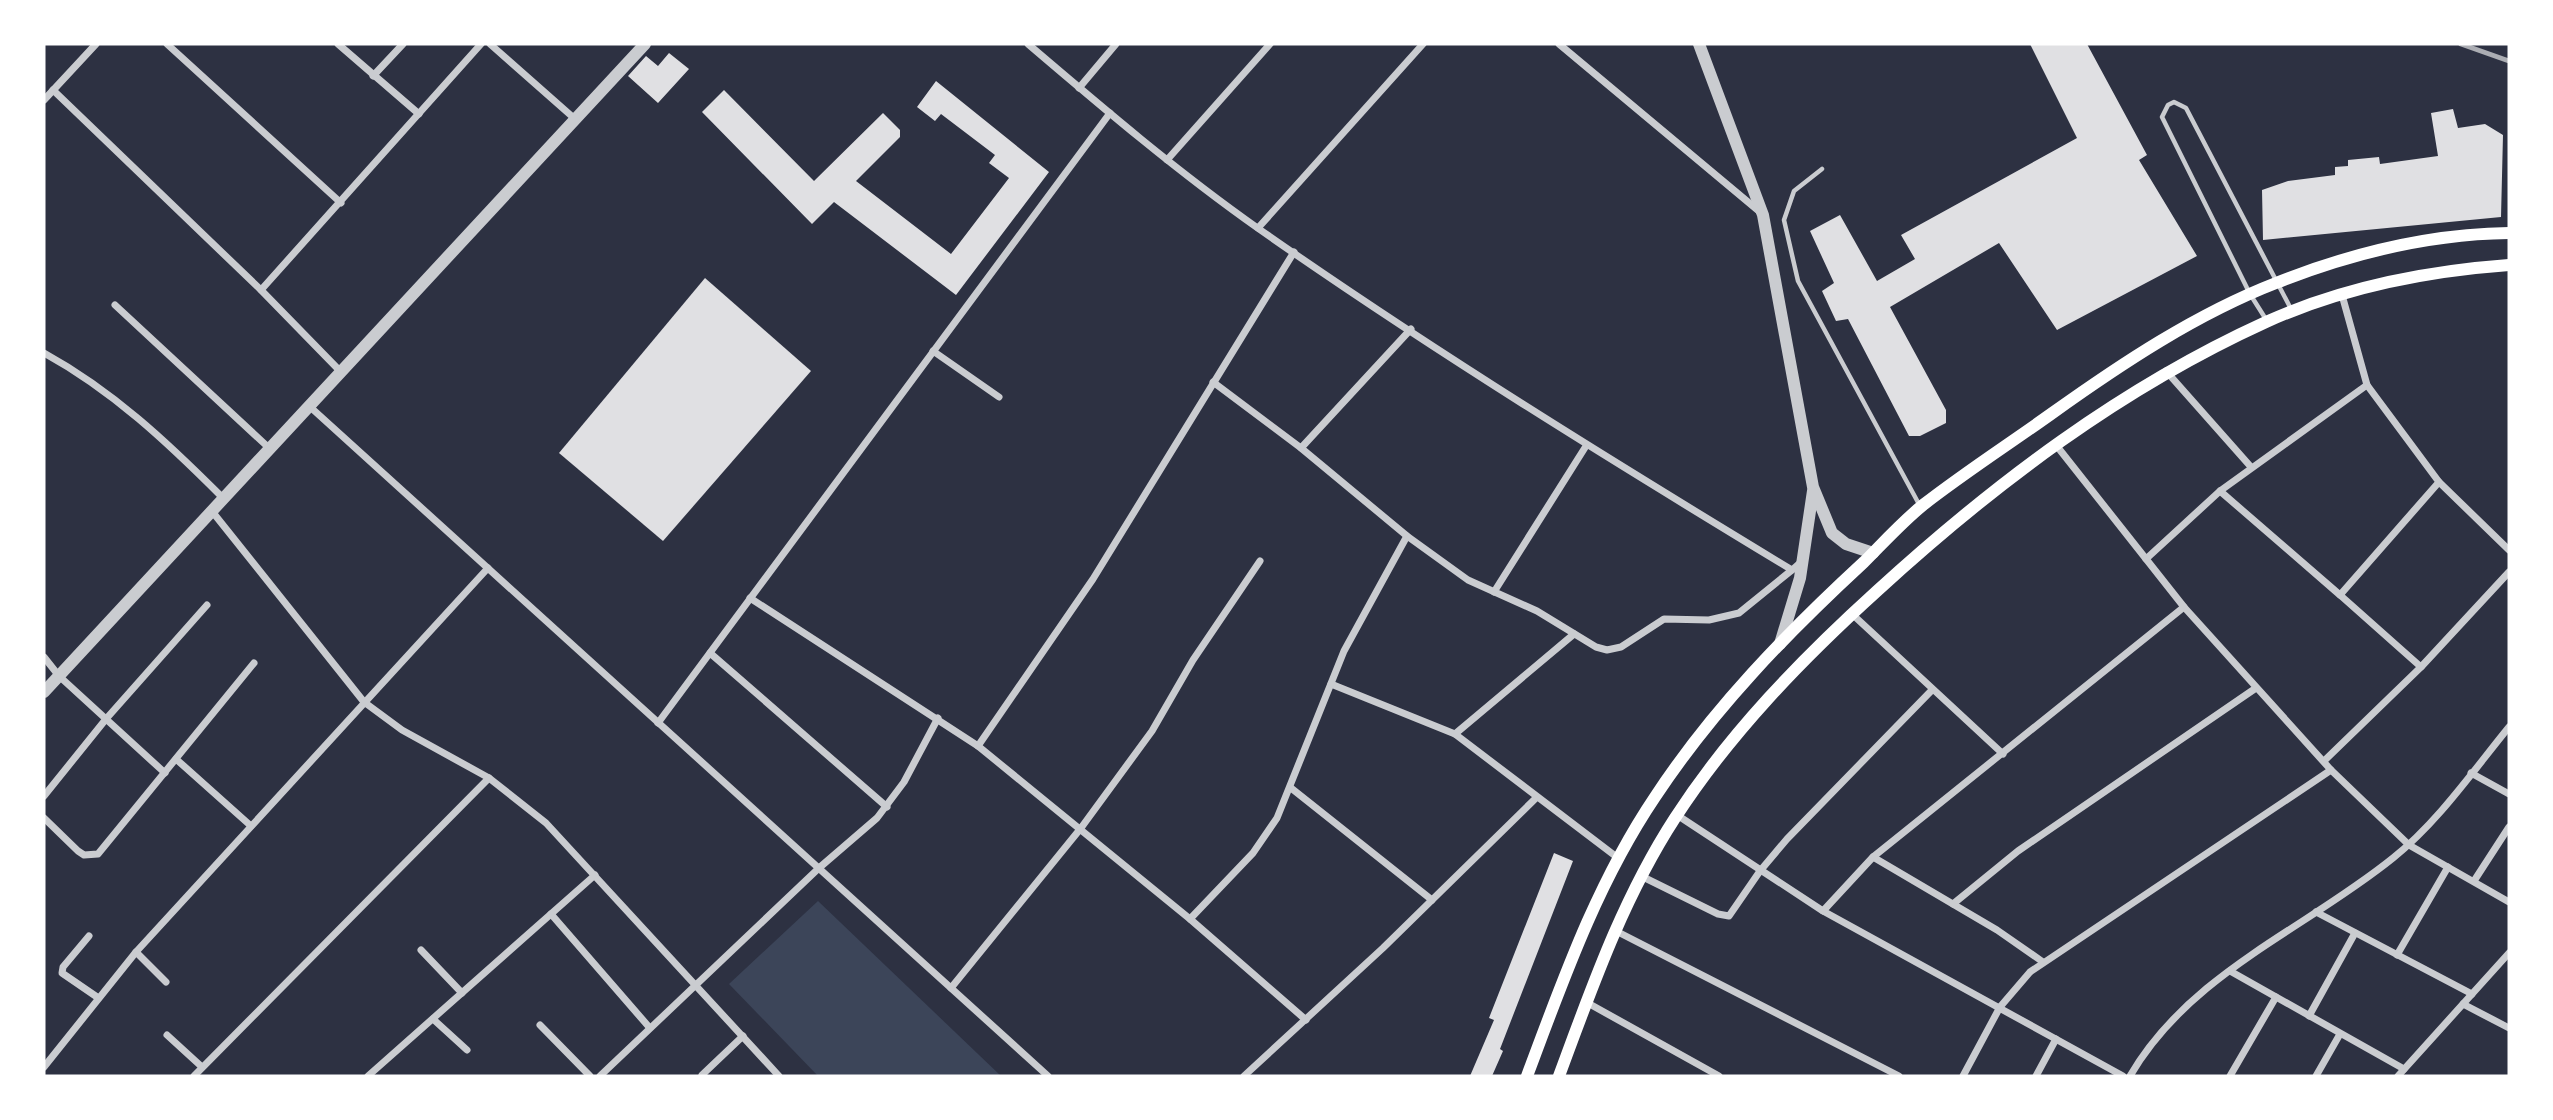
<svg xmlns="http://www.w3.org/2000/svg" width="2553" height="1120" font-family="'Noto Serif',serif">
	<rect width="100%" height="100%" fill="#2d3142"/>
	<path fill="#3c4559" d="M818,901L1001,1076H818L729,984Z"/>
	<g fill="#e0e0e3">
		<path d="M2030,44H2087L2147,155L2139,160L2197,256L2057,330L1999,243L1890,307L1946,410V423L1920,436H1909L1848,319L1836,321L1822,291L1834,283L1810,231L1840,215L1877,281L1915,259L1901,235L2077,138Z"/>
		<path d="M669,53L689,69L658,103L628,76L646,56L658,66Z"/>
		<path d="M936,81L1049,172L956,295L834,202L812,224L702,112L724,90L814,181L883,113L900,130V137L856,181L951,254L1009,178L989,163L995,155L941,114L935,121L917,107Z"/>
		<path d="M2453,109L2458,128L2485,124L2503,135L2501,217L2263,240L2262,190L2288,181L2335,175V167L2348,166V160L2379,157L2380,164L2438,156L2431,113Z"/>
		<path d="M705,278L811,371L663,541L559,453Z"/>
		<path d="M1554,853L1573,861L1500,1049L1503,1051L1492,1076H1470L1494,1020L1489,1018Z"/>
	</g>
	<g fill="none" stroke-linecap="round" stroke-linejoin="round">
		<g stroke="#caccd0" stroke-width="4.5">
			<path d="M1822,169L1794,191L1784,220L1798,281L1920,506"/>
			<path d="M2267,321L2250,294L2162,117L2168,105L2174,102L2186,108L2291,309"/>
		</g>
		<g stroke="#caccd0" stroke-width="7">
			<path d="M167,44L341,203"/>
			<path d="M338,44L419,114"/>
			<path d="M490,44L575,119"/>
			<path d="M1028,44C1103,108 1178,172 1259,229C1432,350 1612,461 1792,570L1801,562"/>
			<path d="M1559,44L1760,212"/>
			<path d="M373,76L403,44"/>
			<path d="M1079,88L1116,44"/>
			<path d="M53,90L261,290L340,371"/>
			<path d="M44,100L96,44"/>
			<path d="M1167,160L1270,44"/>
			<path d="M1258,228L1423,44"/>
			<path d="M261,290L481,44"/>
			<path d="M2342,295L2367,385L2439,482L2340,595L2421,667"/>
			<path d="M115,305L268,447"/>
			<path d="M933,351L999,397"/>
			<path d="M44,353C113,391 167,442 222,497"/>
			<path d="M2166,371L2251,467"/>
			<path d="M1213,382L1301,448L1407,536L1468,580L1537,611L1596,647L1607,650L1621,647L1664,619L1709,620L1739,613L1792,570"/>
			<path d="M308,405L1048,1076"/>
			<path d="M2056,445L2184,607L2331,770L2409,845L2509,902"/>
			<path d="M1301,448L1411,329"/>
			<path d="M2439,482L2509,550"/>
			<path d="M2220,491L2340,595"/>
			<path d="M211,510L364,702L402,730L489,778L546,823L779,1076"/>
			<path d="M2146,559L2220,491L2367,385"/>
			<path d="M1494,592L1586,446"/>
			<path d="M750,598L978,746L1190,919L1306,1020"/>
			<path d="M1852,614L2003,754"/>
			<path d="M710,653L887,807"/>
			<path d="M44,657L59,676L165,773"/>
			<path d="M1331,684L1455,734L1618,858"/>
			<path d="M658,723L1110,113"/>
			<path d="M1455,734L1574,634"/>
			<path d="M978,746L1093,579L1294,252"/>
			<path d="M176,759L251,826"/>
			<path d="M2324,761L2421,667L2509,572"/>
			<path d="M2471,773L2509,794"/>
			<path d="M1291,788L1432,900"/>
			<path d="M44,796L106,719L207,605"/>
			<path d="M1677,815L1823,911L2123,1076"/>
			<path d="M44,818L78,851L84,855L98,854L254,663"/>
			<path d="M1873,857L1997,930L2043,962"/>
			<path d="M1641,876L1718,914L1729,916L1760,871L1787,839L1932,690"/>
			<path d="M2474,881L2509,827"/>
			<path d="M1953,904L2018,851L2256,688"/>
			<path d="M1823,911L1873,857L2184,607"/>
			<path d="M2316,912L2472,994"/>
			<path d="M551,914L649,1027"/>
			<path d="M1190,919L1253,853L1277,818L1344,651L1407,536"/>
			<path d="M1614,930L1899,1076"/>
			<path d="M89,936L63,967L62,973L97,997"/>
			<path d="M421,950L462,993"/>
			<path d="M136,952L166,982"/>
			<path d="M2397,955L2448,867"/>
			<path d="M2230,971L2404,1069"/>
			<path d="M951,988L1081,828L1152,731L1193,660L1260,561"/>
			<path d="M1586,1002L1719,1076"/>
			<path d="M2463,1004L2509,1028"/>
			<path d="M2309,1016L2355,933"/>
			<path d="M433,1019L467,1050"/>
			<path d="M540,1025L590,1076"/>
			<path d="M167,1035L202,1067"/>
			<path d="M44,1067L136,952L488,568"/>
			<path d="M702,1075L743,1036"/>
			<path d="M194,1076L489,778"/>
			<path d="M368,1076L595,875"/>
			<path d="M600,1076L819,868L877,818L904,782L938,718"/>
			<path d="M1244,1076L1383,948L1536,798"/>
			<path d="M1963,1076L2000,1007L2030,972L2331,770"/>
			<path d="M2036,1076L2056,1039"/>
			<path d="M2130,1076C2190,973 2304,930 2393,858C2438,822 2473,771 2509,727"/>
			<path d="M2230,1076L2276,997"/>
			<path d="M2316,1076L2340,1034"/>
			<path d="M2398,1076L2509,953"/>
		</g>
		<g stroke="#caccd0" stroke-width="12">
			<path d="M1699,44L1763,215L1813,487L1832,533L1846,544L1873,553"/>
			<path d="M1780,644L1800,578L1813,491"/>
			<path d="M44,692L645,44"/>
		</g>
		<g stroke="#fff" stroke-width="12">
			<path d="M1527,1076C1563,980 1597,883 1655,797C1713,709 1787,633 1864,562C1883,543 1902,522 1923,505C1964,473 2009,444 2051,414C2121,364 2196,314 2276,283C2349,254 2430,234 2509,233"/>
			<path d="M1559,1076C1592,987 1623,898 1675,818C1730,733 1802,659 1877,591C1994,484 2121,388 2266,322C2341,288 2427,271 2509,265"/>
		</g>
		<path stroke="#abadb3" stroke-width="5" d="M2461,44L2509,61"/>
	</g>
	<rect width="2553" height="1120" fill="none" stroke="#ffffff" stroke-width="91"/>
</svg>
